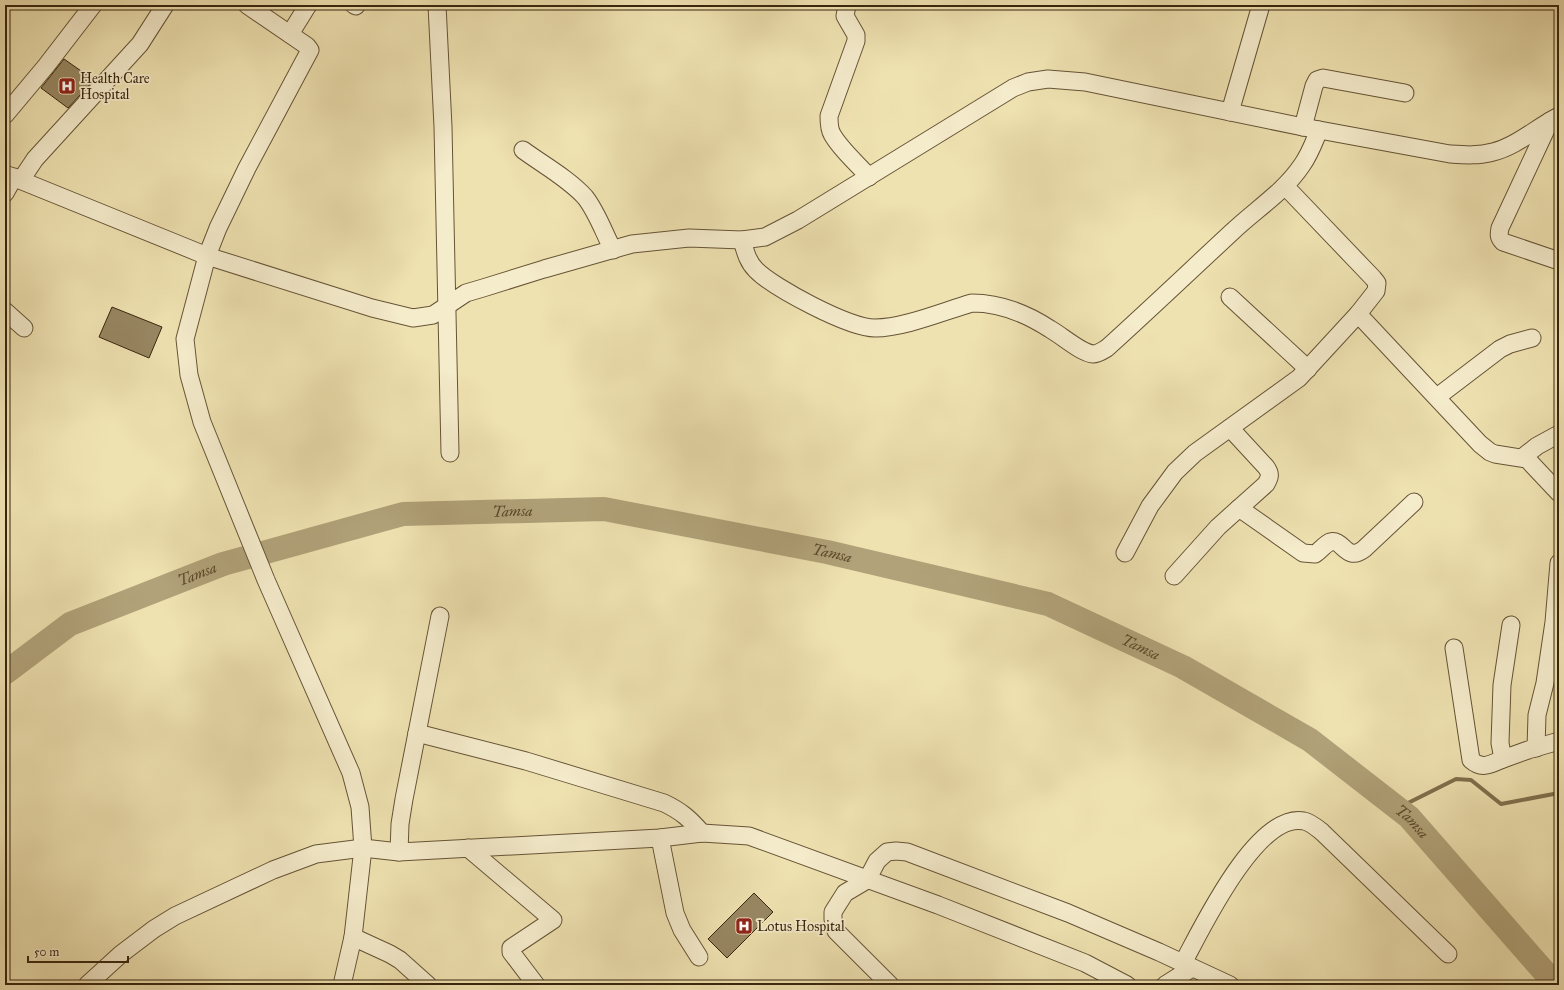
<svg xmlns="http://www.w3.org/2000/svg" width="1564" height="990" font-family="'IM FELL Great Primer',serif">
	<rect width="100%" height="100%" fill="#efe2b1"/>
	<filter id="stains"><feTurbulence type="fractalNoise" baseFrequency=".005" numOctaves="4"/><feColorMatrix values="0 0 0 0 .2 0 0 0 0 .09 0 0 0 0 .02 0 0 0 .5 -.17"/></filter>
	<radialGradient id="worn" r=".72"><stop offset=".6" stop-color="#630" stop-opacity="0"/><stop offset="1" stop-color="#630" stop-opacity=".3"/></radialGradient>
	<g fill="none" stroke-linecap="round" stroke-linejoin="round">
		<path stroke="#81704e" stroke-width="4" d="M1398,808L1456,779L1471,780L1501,804L1559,793"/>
		<path stroke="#b1a279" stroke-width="24" id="s1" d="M5,673L70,624L223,564L403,514L604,509L827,552L1048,604L1183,667L1310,740L1409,817L1556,985"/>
	</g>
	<g fill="#978762" stroke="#38250d">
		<path d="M64,59L94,80L68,108L41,88Z"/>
		<path d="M112,307L162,327L149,358L99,337Z"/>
		<path d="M754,893L773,912L727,958L708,939Z"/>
	</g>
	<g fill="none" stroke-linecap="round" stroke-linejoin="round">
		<defs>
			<g id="minor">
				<path d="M247,5L307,46L310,50L247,168L218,228L207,256L185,339L189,375L202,422L266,580L351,773L360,807L363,848L353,937L342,985"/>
				<path d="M354,5L356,6"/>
				<path d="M437,5L443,127L450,453"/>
				<path d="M847,5L845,16L856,35V41L829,116C829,122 829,129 832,134C840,149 858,164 869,177"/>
				<path d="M290,34L308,5"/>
				<path d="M1230,112L1261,5"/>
				<path d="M5,115L46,66L93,5"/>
				<path d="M1550,121L1500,228C1499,234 1498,237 1503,242L1559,261"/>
				<path d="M1303,127L1314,86L1317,80L1323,78L1405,93"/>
				<path d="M523,150C542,164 569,179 585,197C597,212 604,233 613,250"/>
				<path d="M5,174L207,256L372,308L413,318L433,315L466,293L483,288L544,269L632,244L689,238L742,240L765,237L798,220L1013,88L1028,82L1048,79L1085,82L1303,127L1450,154C1465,155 1479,156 1493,152C1517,146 1537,127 1559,116"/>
				<path d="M21,180L35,159L140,44L165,5"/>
				<path d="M5,193L14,177"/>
				<path d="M742,240C745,250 747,261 756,270C774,288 849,328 875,328C904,328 944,311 972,303C1000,303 1027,314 1050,329C1061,335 1081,353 1093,354C1098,354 1102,351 1107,348C1149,310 1190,271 1232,232C1255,210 1284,192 1302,165C1310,154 1314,142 1319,130"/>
				<path d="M1230,297L1308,369"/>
				<path d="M5,311L24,328"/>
				<path d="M1358,314L1480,444L1490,452L1495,454L1527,459L1559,493"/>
				<path d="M1437,397L1500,349L1510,344L1532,338"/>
				<path d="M1523,457L1537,446L1559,434"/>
				<path d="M1239,508L1303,553L1315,554C1320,551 1325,544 1330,542C1343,538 1346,563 1364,549L1414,502"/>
				<path d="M1125,553L1150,506L1175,472L1195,453L1299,378L1358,314L1376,291L1377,283L1373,278L1285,186"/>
				<path d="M1174,576L1218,527L1266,484C1270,477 1271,474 1266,467L1230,428"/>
				<path d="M1511,625L1502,685L1500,743L1503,759L1528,750L1559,741"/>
				<path d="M1454,648L1471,760C1482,770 1491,764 1503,759"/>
				<path d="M417,733L526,761L664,803C681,811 690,819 702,833"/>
				<path d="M1536,748L1537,715L1545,683L1554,622L1559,563"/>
				<path d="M660,838L675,913L682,930L699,957"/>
				<path d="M468,848L553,920L511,948V952L536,985"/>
				<path d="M399,852L400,824L404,799L440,616"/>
				<path d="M353,937L390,954L400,960L428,985"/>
				<path d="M1183,963C1201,930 1257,811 1304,821C1310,822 1317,828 1322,832L1448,954"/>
				<path d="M87,985L121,954L154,929L175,916L273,870L316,854L363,848L399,852L660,838L702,833L749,836L938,905L1085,963L1127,985"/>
				<path d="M890,985L836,931L833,919V912L845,893L867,880L877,861L887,852L896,851L907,852L1068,913L1159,952L1230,985"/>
				<path d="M1165,985L1192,968"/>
			</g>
		</defs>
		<use href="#minor" stroke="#665436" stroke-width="19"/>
		<use href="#minor" stroke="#f5eccc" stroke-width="17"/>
	</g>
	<defs>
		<symbol id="hospital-square" viewBox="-11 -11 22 22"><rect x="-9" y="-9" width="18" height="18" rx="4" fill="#8f2418" stroke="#f5eccc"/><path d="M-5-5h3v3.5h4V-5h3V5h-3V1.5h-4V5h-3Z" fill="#fff"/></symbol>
	</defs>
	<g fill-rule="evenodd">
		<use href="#hospital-square" x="57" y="76" width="20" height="20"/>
		<use href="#hospital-square" x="734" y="916" width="20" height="20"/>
	</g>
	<g text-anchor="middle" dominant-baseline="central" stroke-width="3.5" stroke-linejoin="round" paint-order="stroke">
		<g font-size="14" fill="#38250d" stroke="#f5eccc" text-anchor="start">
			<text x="80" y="78">Health Care<tspan x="80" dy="16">Hospital</tspan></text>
			<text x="757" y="926">Lotus Hospital</text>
		</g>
		<g font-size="15" font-style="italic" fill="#5c4a2d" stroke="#f5eccc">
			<text stroke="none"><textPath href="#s1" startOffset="542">Tamsa</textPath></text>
			<text stroke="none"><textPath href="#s1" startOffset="866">Tamsa</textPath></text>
			<text stroke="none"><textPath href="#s1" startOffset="218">Tamsa</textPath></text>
			<text stroke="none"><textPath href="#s1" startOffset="1190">Tamsa</textPath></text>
			<text stroke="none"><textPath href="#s1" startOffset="1514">Tamsa</textPath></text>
		</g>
	</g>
	<rect width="1564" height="990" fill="none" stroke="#efe2b1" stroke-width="20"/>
	<rect x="6" y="6" width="1552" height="978" fill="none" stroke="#38250d" stroke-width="2"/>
	<rect x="10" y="10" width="1544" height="970" fill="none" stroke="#38250d"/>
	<path d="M28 956v6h100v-6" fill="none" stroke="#38250d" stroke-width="2"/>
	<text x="34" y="956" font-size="12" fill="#38250d" stroke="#f5eccc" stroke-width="3" paint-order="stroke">50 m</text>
	<rect width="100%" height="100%" filter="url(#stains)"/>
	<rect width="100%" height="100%" fill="url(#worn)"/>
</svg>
